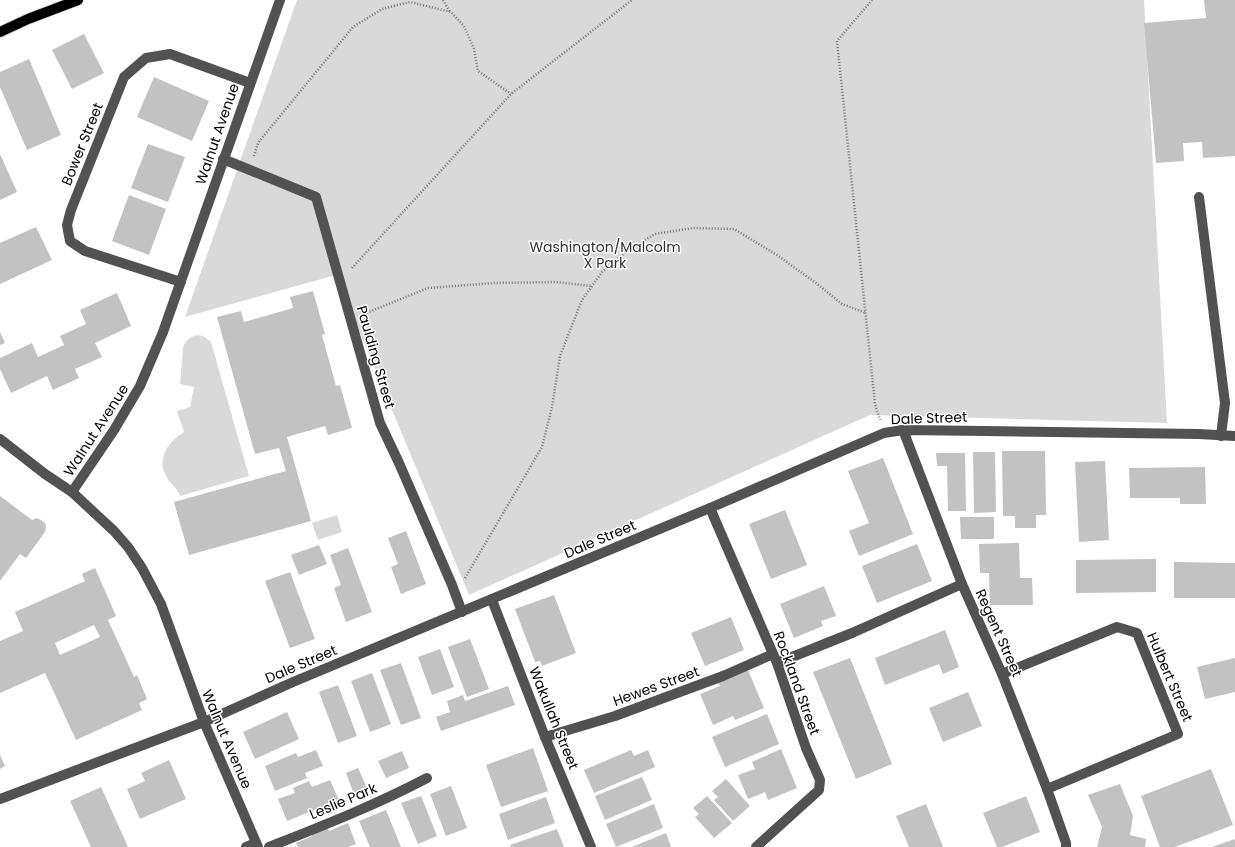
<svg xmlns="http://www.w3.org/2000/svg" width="1235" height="847" font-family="Poppins,sans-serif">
	<rect width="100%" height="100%" fill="#fff"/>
	<g fill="#d9d9d9">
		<path d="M297,0H1144L1167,423L870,415L469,595L336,275L185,317Z"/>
		<path d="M197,335L203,336L211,342L249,476L180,496C177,488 174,487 169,481C155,461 166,443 184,432L177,411L190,407L194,387L180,384L183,348C185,340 190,337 197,335Z"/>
		<path d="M337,515L342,532L318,540L312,523Z"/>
	</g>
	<g fill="#c2c2c2" fill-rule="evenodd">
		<path d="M1204,0H1235V156L1203,158L1202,142L1183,143L1184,161L1156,163L1144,23L1206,18Z"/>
		<path d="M84,34L104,73L72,89L52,50Z"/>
		<path d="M29,59L61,135L27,150L0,87V72Z"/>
		<path d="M154,77L209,101L192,141L137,117Z"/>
		<path d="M148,144L185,157L168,202L131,188Z"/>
		<path d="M0,154L17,192L0,200Z"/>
		<path d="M129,195L166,209L149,255L112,241Z"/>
		<path d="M36,227L52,260L0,284V243Z"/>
		<path d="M313,291L325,334L322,335L336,386L340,385L352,428L328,435L325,426L287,437L311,521L189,555L174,502L286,471L279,448L255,454L217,317L241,311L244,322L293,308L290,297Z"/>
		<path d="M117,293L131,326L95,343L102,357L75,369L79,378L53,390L47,376L11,393L0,369V358L32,343L38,357L64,345L60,336L86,324L80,310Z"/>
		<path d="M0,332L5,343L0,345Z"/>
		<path d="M1002,451H1045L1046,515H1036V528H1015V516H1003Z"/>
		<path d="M973,452H995L996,512L974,513Z"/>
		<path d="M936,453H965L966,511H948L947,466H937Z"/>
		<path d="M883,458L913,534L859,556L849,531L869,523L848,471Z"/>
		<path d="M1105,461L1109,540L1079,542L1075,462Z"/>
		<path d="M1205,467L1206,504H1180V498H1130L1129,468Z"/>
		<path d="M0,496L32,520L37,518L41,520L45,523L46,527L45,532L26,558L20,554L0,581Z"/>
		<path d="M785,510L807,565L771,579L749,524Z"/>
		<path d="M960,517H994V539H961Z"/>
		<path d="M406,531L426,584L401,594L391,567L398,564L388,538Z"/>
		<path d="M1019,543L1020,578H1032L1033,605H990L989,573H980L979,544Z"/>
		<path d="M917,544L932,581L877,603L862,566Z"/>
		<path d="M319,545L327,564L299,575L291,555Z"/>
		<path d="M348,548L372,612L346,622L334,588L341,585L330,555Z"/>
		<path d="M1156,559V592L1076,593V560Z"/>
		<path d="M1174,562L1235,563V598H1174Z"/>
		<path d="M95,568L116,616L108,620L134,677L137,675L147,699L139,703L142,710L76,740L45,673L0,693V641L23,631L15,612L85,581L82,574ZM94,625L100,637L60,655L55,643Z"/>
		<path d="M290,572L315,639L290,648L265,581Z"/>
		<path d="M824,586L836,616L821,621L823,626L794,638L780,604Z"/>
		<path d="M554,595L576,653L542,666L540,661L535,662L515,609Z"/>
		<path d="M731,617L744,650L705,666L691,633Z"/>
		<path d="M945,630L959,667L943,674L939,664L885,685L875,658Z"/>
		<path d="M470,639L489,689L467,697L448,647Z"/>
		<path d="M440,649L454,687L432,695L418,657Z"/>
		<path d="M850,658L892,764L856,779L813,672Z"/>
		<path d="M1235,658V692L1205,699L1197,667Z"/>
		<path d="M401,663L421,718L401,725L380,670Z"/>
		<path d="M748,670L764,708L735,720L733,716L713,725L700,694L720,686L718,683Z"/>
		<path d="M372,673L391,724L370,732L351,681Z"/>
		<path d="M338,685L357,736L338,743L319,692Z"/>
		<path d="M508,686L515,705L441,731L436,717L450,712L447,701L463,695L465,701Z"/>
		<path d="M968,692L982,726L943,742L929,708Z"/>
		<path d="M287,712L299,739L255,759L243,732Z"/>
		<path d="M767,714L779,744L725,767L712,737Z"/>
		<path d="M533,748L548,791L501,807L486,765Z"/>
		<path d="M781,749L797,788L768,800L765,792L748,799L738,775L755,769L752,762Z"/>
		<path d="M316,750L323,766L305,773L307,778L275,791L265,766L296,753L298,757Z"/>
		<path d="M631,750L634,756L648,750L655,767L594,793L584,770Z"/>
		<path d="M402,751L409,768L386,778L378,761Z"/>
		<path d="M0,755L5,766L0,769Z"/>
		<path d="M169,760L186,799L140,819L127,789L145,781L141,773Z"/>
		<path d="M358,768L367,788L354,794L346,773Z"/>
		<path d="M1211,769L1233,825L1175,847H1160L1141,796Z"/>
		<path d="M642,777L652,800L605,820L595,796Z"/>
		<path d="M726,779L750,806L733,821L714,800L718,797L712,791Z"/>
		<path d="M330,780L339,800L287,821L278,799L295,793L293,788L309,781L312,787Z"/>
		<path d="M1120,784L1133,816L1130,835L1146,839L1145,847H1097L1102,827L1088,795Z"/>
		<path d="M451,786L467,828L446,836L430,794Z"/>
		<path d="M101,787L128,847H91L70,801Z"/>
		<path d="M421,796L437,836L418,844L401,803Z"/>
		<path d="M707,796L732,823L714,838L695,817L699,814L693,808Z"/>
		<path d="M1026,796L1040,832L1002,847H997L983,813Z"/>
		<path d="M546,797L555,823L508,840L499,814Z"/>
		<path d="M654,804L663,828L616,847L606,824Z"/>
		<path d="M926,804L943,847H909L896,816Z"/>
		<path d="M386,810L401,847H370L359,821Z"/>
		<path d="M348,823L356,844L348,847H298L296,843L312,836L311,832L327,825L329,831Z"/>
		<path d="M557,829L564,847H511L510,845Z"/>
		<path d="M666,833L671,847H632Z"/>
		<path d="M1235,839V847H1212Z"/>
	</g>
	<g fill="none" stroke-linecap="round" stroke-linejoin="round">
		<defs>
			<path id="major" d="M0,32L28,19L78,0"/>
		</defs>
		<use href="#major" stroke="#dbdbdb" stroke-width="12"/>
		<g stroke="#747474" stroke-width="2.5" stroke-dasharray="1 2" stroke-linecap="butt">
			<path d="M443,0L450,12"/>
			<path d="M872,0L837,41L875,404L880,420"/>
			<path d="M254,156L258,143L353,27L382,9L410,2L451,12L464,26L474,49L478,71L511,94"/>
			<path d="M352,268L511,94L632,0"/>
			<path d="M364,314L428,288L494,283L556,282L591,286"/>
			<path d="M465,578L542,447L552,407L560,356L582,300L602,272L627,251L655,234L693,228L734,229L777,255L816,283L842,304L866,313"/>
		</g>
		<g stroke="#525252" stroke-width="10">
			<path d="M223,159L316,197L380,423L399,463L452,585L462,612"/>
			<path d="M1199,197L1225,403L1221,436"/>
			<path d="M181,282L85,251L70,241L67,225L71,210L124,77L146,58L170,54L250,83"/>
			<path d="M903,430L962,584L1002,674L1047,789L1066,843V847"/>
			<path d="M0,439L45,474L72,492L114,531L128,547L142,568L161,604L204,722L258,847"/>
			<path d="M72,492L114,430L140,386L163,332L280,0"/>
			<path d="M710,508L777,663L806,748L820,780L819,790L756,847"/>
			<path d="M492,600L545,737L591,847"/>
			<path d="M777,663L852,633L962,584"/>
			<path d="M1002,674L1117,627L1137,633L1178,734L1047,789"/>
			<path d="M545,737L615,716L723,676L773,654"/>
			<path d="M0,799L204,722L293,682L710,508L884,433L903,430L985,431L1199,434L1235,436"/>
			<path d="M246,847L256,843"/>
			<path d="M269,847C322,826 376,805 427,778"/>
		</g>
		<use href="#major" stroke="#000" stroke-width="10"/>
	</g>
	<g text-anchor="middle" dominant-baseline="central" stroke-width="3" stroke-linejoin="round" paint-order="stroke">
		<g font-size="14" fill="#000" stroke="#fff">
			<text transform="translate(217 134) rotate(-71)">Walnut Avenue</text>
			<text transform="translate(82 144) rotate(-68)">Bower Street</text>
			<text transform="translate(376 357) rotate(74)">Paulding Street</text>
			<text transform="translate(929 418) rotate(-2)">Dale Street</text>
			<text transform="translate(96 430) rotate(-57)">Walnut Avenue</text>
			<text transform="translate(600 539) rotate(-23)">Dale Street</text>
			<text transform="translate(999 633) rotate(66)">Regent Street</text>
			<text transform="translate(301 664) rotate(-23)">Dale Street</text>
			<text transform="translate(1170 677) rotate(67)">Hulbert Street</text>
			<text transform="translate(797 683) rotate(70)">Rockland Street</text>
			<text transform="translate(656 686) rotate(-20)">Hewes Street</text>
			<text transform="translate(554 718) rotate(68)">Wakullah Street</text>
			<text transform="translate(227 739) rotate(67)">Walnut Avenue</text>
			<text transform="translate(343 801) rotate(-23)">Leslie Park</text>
		</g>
		<g font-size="14" fill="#303030" stroke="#fff">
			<text x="605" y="247">Washington/Malcolm<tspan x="605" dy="16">X Park</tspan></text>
		</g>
	</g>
</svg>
